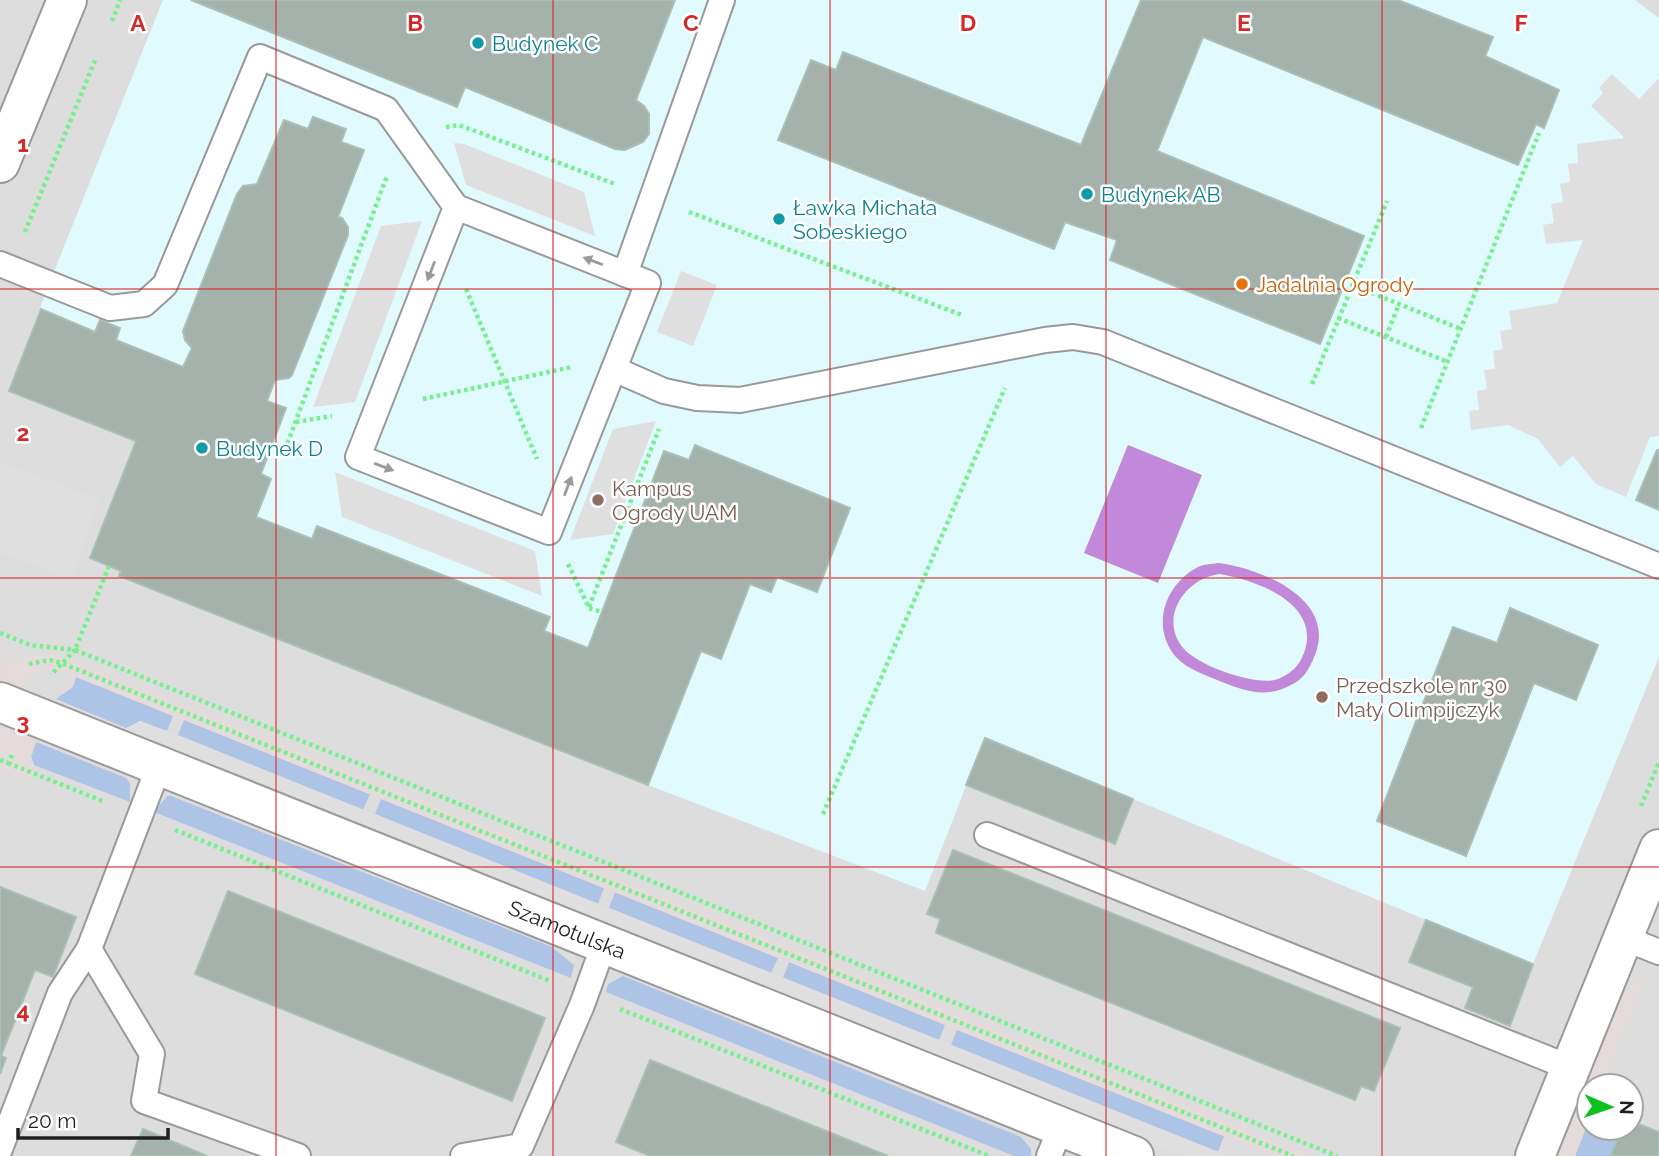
<svg xmlns="http://www.w3.org/2000/svg" width="1659" height="1156" font-family="Raleway,sans-serif">
	<rect width="100%" height="100%" fill="#e6efed"/>
	<path fill="#dcdddc" fill-rule="evenodd" d="M0,0H1659V1156H0ZM1589,1086H1631V1128H1589Z"/>
	<path fill="#e0fafd" d="M163,0H1635L1659,18V657L1533,964L985,738L925,891L648,785L119,576L121,571L90,558L135,441L9,391L49,284Z"/>
	<g fill="#aec4e6">
		<path d="M76,677L173,716L167,731L140,721L126,728L56,699L73,687Z"/>
		<path d="M184,720L370,794L363,810L178,735Z"/>
		<path d="M36,742L126,778L130,783V802L34,765L31,757Z"/>
		<path d="M167,796H171L552,947L574,965L571,978L154,812Z"/>
		<path d="M381,799L604,888L598,904L375,814Z"/>
		<path d="M615,892L778,958L771,973L609,908Z"/>
		<path d="M789,962L945,1025L939,1040L783,978Z"/>
		<path d="M623,976L1021,1137L1031,1149V1156H1014L606,992L608,984Z"/>
		<path d="M957,1030L1224,1136L1218,1152L951,1045Z"/>
		<path d="M1589,1120V1128H1622L1612,1156H1575Z"/>
	</g>
	<g fill="#c288d9" fill-rule="evenodd">
		<path d="M1128,445L1202,475L1158,583L1084,553Z"/>
		<path d="M1219,563C1262,569 1337,599 1315,655C1309,670 1303,680 1289,686C1265,698 1245,691 1222,682C1206,675 1188,670 1176,657C1150,627 1165,584 1198,567C1204,564 1212,564 1219,563ZM1219,574C1257,580 1322,604 1304,653C1299,666 1292,673 1278,679C1257,687 1199,666 1184,649C1158,619 1184,579 1219,574Z"/>
	</g>
	<g fill="#dfdfdf">
		<path d="M1612,74L1639,99L1659,78V436L1650,437L1626,497L1596,484L1573,456L1560,467L1538,439L1508,425L1471,430L1469,411L1479,410L1477,391L1487,389L1484,370L1495,369L1493,351L1503,349L1500,331L1512,329L1509,311L1557,303L1583,240L1546,244L1543,225L1554,223L1551,204L1563,202L1560,184L1570,182L1568,164L1578,163L1577,144L1623,138V136L1591,106L1603,93L1599,88Z"/>
		<path d="M454,143L464,144L584,192L595,236L466,185Z"/>
		<path d="M422,221L355,402L313,407L381,226Z"/>
		<path d="M681,271L717,285L693,346L657,332Z"/>
		<path d="M656,421L613,534L570,540L613,429Z"/>
		<path d="M0,462L100,499L72,579L0,553Z"/>
		<path d="M335,472L535,551L542,596L342,517Z"/>
		<path d="M140,721L167,731L1229,1156H1184L124,731Z"/>
	</g>
	<g fill="#e5dbda">
		<path d="M54,654L91,667L1312,1156H1273L57,669L37,671L28,677L22,686L0,677V668L17,658Z"/>
		<path d="M0,727L36,742L31,757L34,765L29,781L0,769Z"/>
		<path d="M1645,977L1602,1086H1589V1120L1575,1156H1558L1619,1000L1632,985Z"/>
	</g>
	<g fill="#a5b1ab" stroke="#a9c0b5" stroke-width="2">
		<path d="M191,0H675L636,100L644,106L649,114V134L643,142L625,150L615,149L465,87L457,107Z"/>
		<path d="M1141,0H1398L1493,37L1485,56L1559,90L1544,128L1536,124L1518,165L1203,37L1157,151L1364,236L1320,344L1110,260L1117,240L1065,222L1054,249L778,140L811,60L836,70L843,52L1081,145Z"/>
		<path d="M313,117L346,129L341,142L364,150L338,217L342,218L348,227V235L292,375L289,378L275,380L267,401L286,408L261,474L271,479L256,517L312,539L317,526L550,617L544,631L588,648L664,451L689,460L695,445L850,508L817,592L777,577L771,592L750,584L721,659L701,651L648,785L119,576L121,571L90,558L136,441L9,391L41,309L95,332L100,320L120,328L116,340L183,367L192,348L185,340L183,331L237,194L243,186L257,184L284,120L308,129Z"/>
		<path d="M1657,450H1659V510L1636,500Z"/>
		<path d="M1510,608L1598,645L1576,700L1534,683L1466,856L1377,821L1453,627L1497,643Z"/>
		<path d="M985,738L1133,799L1115,844L966,785Z"/>
		<path d="M953,850L1400,1028L1374,1091L1361,1086L1355,1100L936,933L940,919L927,914Z"/>
		<path d="M0,887L76,917L53,977L35,970L1,1056L6,1058L0,1074Z"/>
		<path d="M228,891L545,1018L512,1101L195,974Z"/>
		<path d="M1426,920L1533,964L1510,1026L1465,1008L1473,987L1409,962Z"/>
		<path d="M650,1060L888,1156H650L616,1142Z"/>
		<path d="M1631,1121L1659,1132V1156H1611L1622,1128H1631Z"/>
		<path d="M143,1129L207,1156H131Z"/>
	</g>
	<g fill="none" stroke-linecap="round" stroke-linejoin="round">
		<defs>
			<g id="service">
				<path d="M0,264L110,308L144,304L165,285L260,57L386,109L456,207L648,283L549,532L358,457L456,207"/>
				<path d="M625,274L722,0"/>
				<path d="M614,369L664,391L697,398L740,400L1045,340L1073,337L1103,342L1659,566"/>
				<path d="M159,766L89,949L152,1054L144,1101L298,1156"/>
				<path d="M987,835L1571,1068"/>
				<path d="M1624,938L1659,952"/>
				<path d="M0,1149L60,993L89,949"/>
				<path d="M463,1156L521,1146L582,1005L604,944"/>
				<path d="M1049,1156L1061,1127"/>
			</g>
			<g id="minor">
				<path d="M0,163L67,0"/>
				<path id="s1" d="M0,702L1134,1156"/>
				<path d="M1535,1156L1659,849"/>
			</g>
		</defs>
		<use href="#service" stroke="#999" stroke-width="28"/>
		<use href="#minor" stroke="#999" stroke-width="42"/>
		<g stroke="#74f18d" stroke-width="4.5" stroke-dasharray="3.5 3.5" stroke-linecap="butt">
			<path d="M112,21L120,0"/>
			<path d="M446,127L459,125L615,184"/>
			<path d="M689,212L962,315"/>
			<path d="M25,232L96,58"/>
			<path d="M1352,285L1461,329"/>
			<path d="M466,289L537,459"/>
			<path d="M1338,318L1448,362"/>
			<path d="M1386,337L1399,304"/>
			<path d="M1312,384L1387,201"/>
			<path d="M423,399L572,367"/>
			<path d="M296,422L332,416"/>
			<path d="M1421,428L1539,133"/>
			<path d="M272,445L285,450L387,176"/>
			<path d="M568,564L589,608L602,612"/>
			<path d="M109,566L75,650L1337,1156"/>
			<path d="M589,607L659,429"/>
			<path d="M0,633L30,645L75,650L51,675"/>
			<path d="M29,664L50,660L61,663L1293,1156"/>
			<path d="M0,760L8,763L12,755"/>
			<path d="M8,763L105,802"/>
			<path d="M1641,806L1659,762"/>
			<path d="M823,814L1005,388"/>
			<path d="M175,830L550,981"/>
			<path d="M620,1009L989,1156"/>
		</g>
		<use href="#service" stroke="#fff" stroke-width="24"/>
		<use href="#minor" stroke="#fff" stroke-width="38"/>
	</g>
	<defs><path id="oneway-solid" d="M-6-.8H1V-3.2L6.5 0L1 3.2V.8H-6Z" transform="scale(1.75)"/></defs>
	<g fill="#9a9a9a">
		<use href="#oneway-solid" transform="translate(593 261) rotate(-159)"/>
		<use href="#oneway-solid" transform="translate(431 271) rotate(111)"/>
		<use href="#oneway-solid" transform="translate(384 467) rotate(21)"/>
		<use href="#oneway-solid" transform="translate(568 486) rotate(-69)"/>
	</g>
	<path fill="none" stroke="#d62828" stroke-width="2" stroke-opacity="0.55" d="M276,0V1156M553,0V1156M830,0V1156M1106,0V1156M1382,0V1156M0,289H1659M0,578H1659M0,867H1659"/>
	<g fill="#0f9aa8" stroke="#fff" stroke-width="2.5">
		<circle cx="478" cy="43" r="7"/>
		<circle cx="1087" cy="194" r="7"/>
		<circle cx="779" cy="219" r="7"/>
		<circle cx="202" cy="448" r="7"/>
	</g>
	<circle fill="#e8710a" stroke="#fff" stroke-width="2.5" cx="1242" cy="284" r="7"/>
	<g fill="#8d6e63" stroke="#fff" stroke-width="2.5">
		<circle cx="598" cy="500" r="7"/>
		<circle cx="1322" cy="697" r="7"/>
	</g>
	<g text-anchor="middle" dominant-baseline="central" stroke-width="5" stroke-linejoin="round" paint-order="stroke">
		<g font-size="21" fill="#0d838f" stroke="#fff" text-anchor="start">
			<text x="492" y="43">Budynek C</text>
			<text x="1101" y="194">Budynek AB</text>
			<text x="793" y="207">Ławka Michała<tspan x="793" dy="24">Sobeskiego</tspan></text>
			<text x="216" y="448">Budynek D</text>
		</g>
		<g font-size="21" fill="#c56008" stroke="#fff" text-anchor="start">
			<text x="1256" y="284">Jadalnia Ogrody</text>
		</g>
		<g font-size="21" fill="#785e54" stroke="#fff" text-anchor="start">
			<text x="612" y="488">Kampus<tspan x="612" dy="24">Ogrody UAM</tspan></text>
			<text x="1336" y="685">Przedszkole nr 30<tspan x="1336" dy="24">Mały Olimpijczyk</tspan></text>
		</g>
		<g font-size="21" fill="#1f1f1f" stroke="#fff">
			<text stroke="none"><textPath href="#s1" startOffset="611">Szamotulska</textPath></text>
		</g>
	</g>
	<g font-size="23" text-anchor="middle" font-weight="bold" fill="#d62828" stroke="#fff" stroke-width="5" stroke-linejoin="round" paint-order="stroke">
		<text x="138" y="31">A</text>
		<text x="415" y="31">B</text>
		<text x="691" y="31">C</text>
		<text x="968" y="31">D</text>
		<text x="1244" y="31">E</text>
		<text x="1521" y="31">F</text>
		<text x="23" y="152">1</text>
		<text x="23" y="441">2</text>
		<text x="23" y="730">3</text>
		<text x="23" y="1019">4</text>
	</g>
	<g transform="translate(1610 1107) rotate(92)"><circle r="33" fill="#ffffff" stroke="#a5a5a5" stroke-width="2"/>
	<path d="M0-5L12 26L0 18L-12 26Z" fill="#0cc21e"/>
	<text y="-10" font-size="19" font-weight="bold" text-anchor="middle" fill="#1f1f1f">N</text>
	</g>
	<path d="M18 1128v10h150v-10" fill="none" stroke="#1f1f1f" stroke-width="3.5"/>
	<text x="28" y="1128" font-size="21" fill="#1f1f1f" stroke="#ffffff" stroke-width="5" paint-order="stroke">20 m</text>
</svg>
